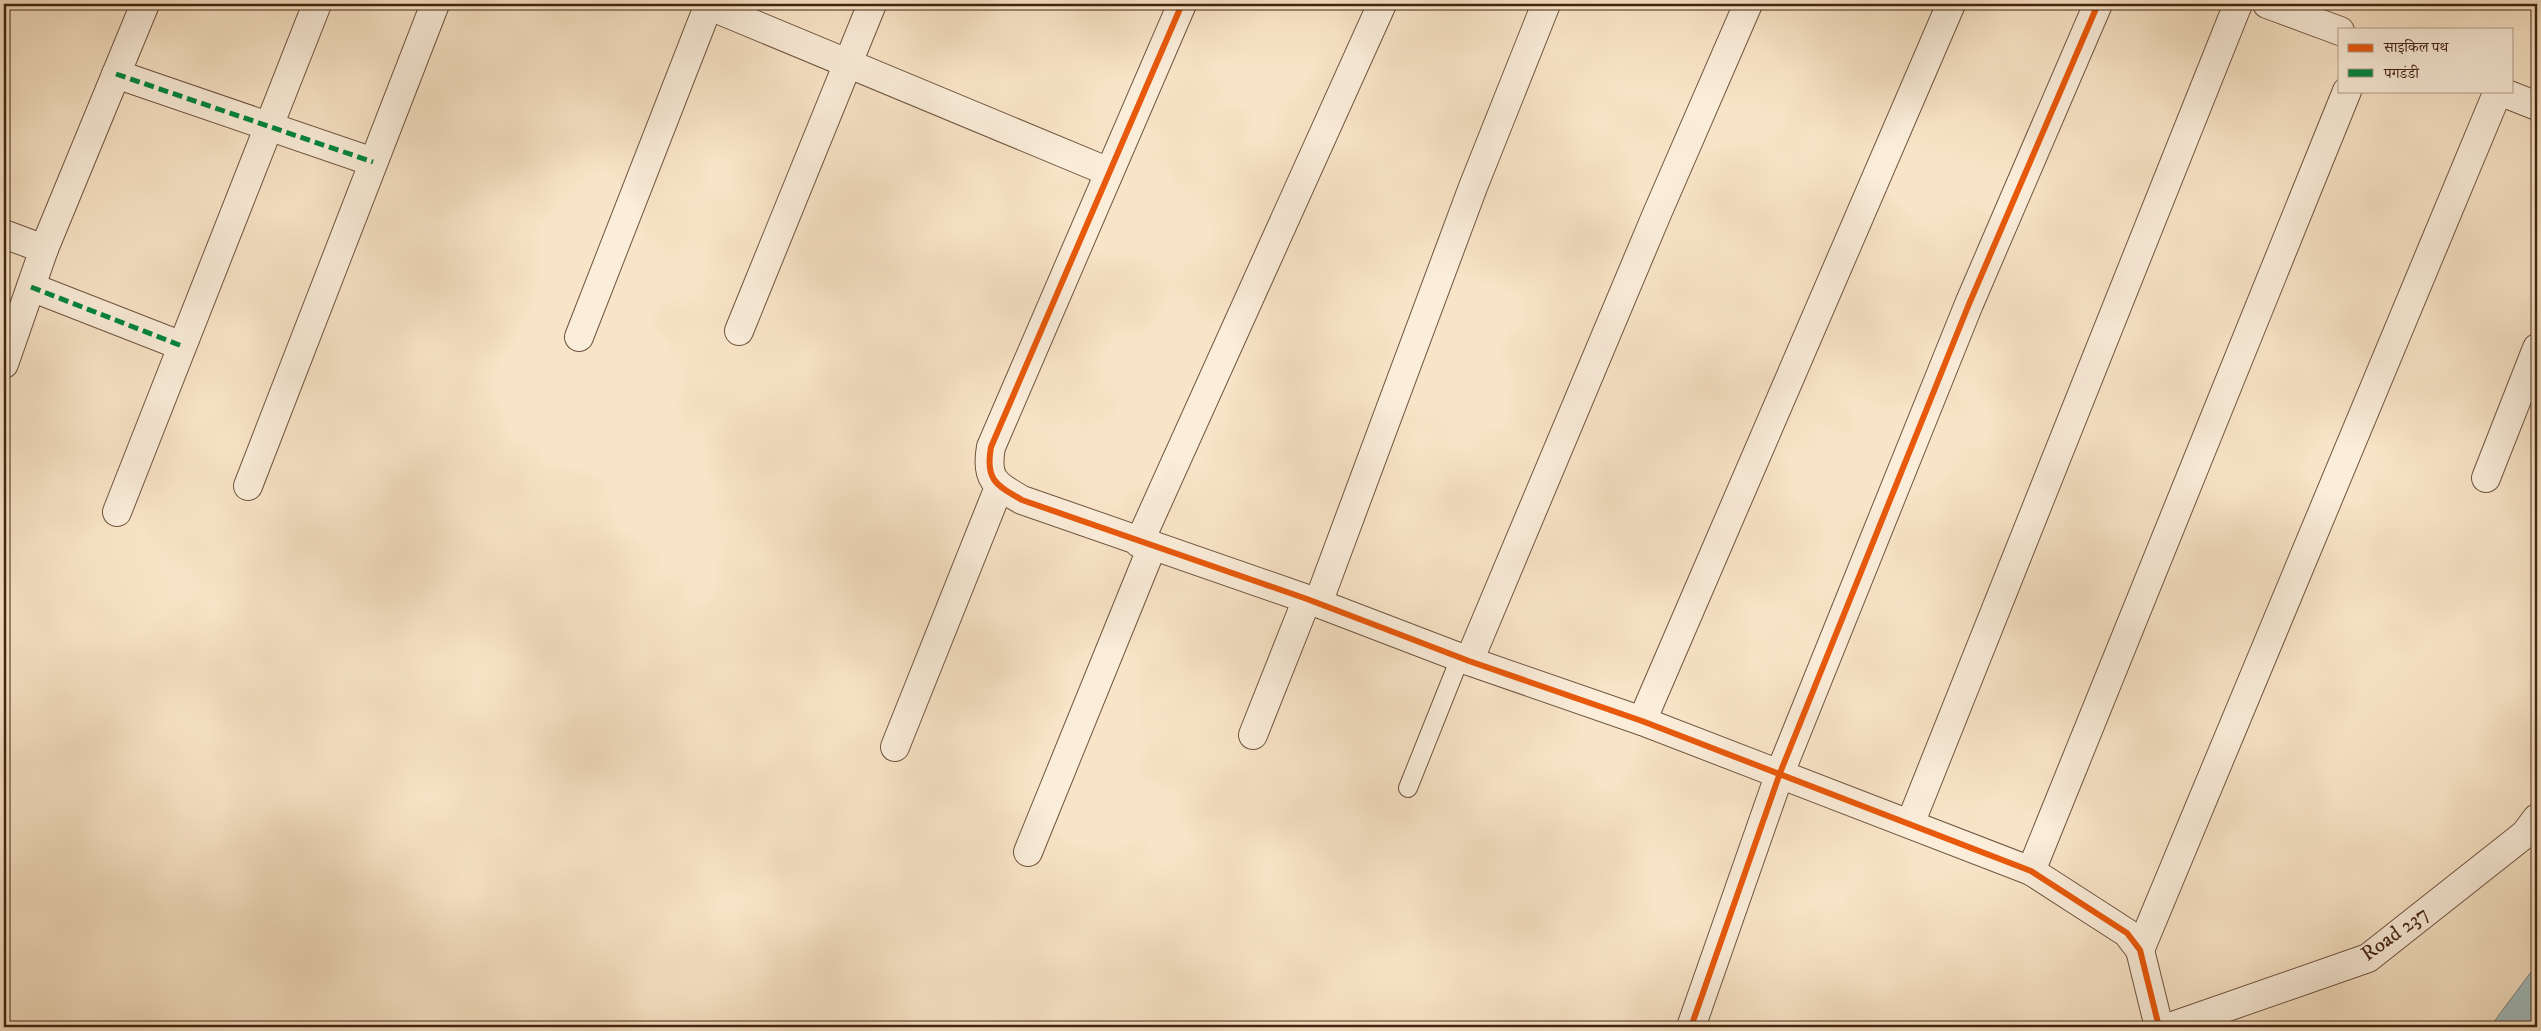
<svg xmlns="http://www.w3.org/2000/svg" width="2541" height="1031" font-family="'IM FELL DW Pica','Noto Serif Devanagari',serif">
	<rect width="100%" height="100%" fill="#f8e4c6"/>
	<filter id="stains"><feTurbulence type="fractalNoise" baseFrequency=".004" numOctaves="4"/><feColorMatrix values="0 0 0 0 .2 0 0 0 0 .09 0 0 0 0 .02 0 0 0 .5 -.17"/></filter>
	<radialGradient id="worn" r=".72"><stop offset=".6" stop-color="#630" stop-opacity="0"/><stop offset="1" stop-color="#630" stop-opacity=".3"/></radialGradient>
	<path fill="#a0bcbd" stroke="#7b7f79" d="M2537,964V1027H2490Z"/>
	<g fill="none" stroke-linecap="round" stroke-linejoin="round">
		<defs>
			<path id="service" d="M1408,788L1460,658"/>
			<g id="minor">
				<path d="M705,4L1109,172"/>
				<path d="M1182,4L991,447C985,480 996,485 1022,500L1307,599L1469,661L1642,721L2031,871L2127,933L2140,950L2159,1027"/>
				<path d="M2267,4L2340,31"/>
				<path d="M116,74L373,162"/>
				<path d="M2499,91L2537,106"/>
				<path d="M4,234L44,249"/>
				<path d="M31,287L182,346"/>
				<path d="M739,331L872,4"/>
				<path d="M579,337L709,4"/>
				<path d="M4,364L44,249L145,4"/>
				<path d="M2486,478L2537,348"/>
				<path d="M248,486L435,4"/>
				<path d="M117,512L317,4"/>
				<path d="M1139,543L1382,4"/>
				<path d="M1318,603L1473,187L1546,4"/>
				<path d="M1469,661L1656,216L1748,4"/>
				<path d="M1642,721L1951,4"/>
				<path d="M1253,735L1307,599"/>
				<path d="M895,747L999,487"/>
				<path d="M1910,824L2238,4"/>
				<path d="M1028,852L1152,547"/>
				<path d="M2031,871L2347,91"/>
				<path d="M2140,950L2498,91"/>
				<path d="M1691,1027L1780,773L1969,304L2098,4"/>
			</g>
			<path id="tertiary" d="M2170,1027L2368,958L2525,834L2537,818"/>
		</defs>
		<use href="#service" stroke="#70543f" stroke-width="20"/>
		<use href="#minor" stroke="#70543f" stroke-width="30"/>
		<use href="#tertiary" stroke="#70543f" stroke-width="30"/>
		<use href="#service" stroke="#faedda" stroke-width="18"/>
		<use href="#minor" stroke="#faedda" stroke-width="28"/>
		<use href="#tertiary" stroke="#faedda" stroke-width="28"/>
		<g stroke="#00873e" stroke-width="5" stroke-dasharray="10 5" stroke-linecap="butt">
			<path d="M116,74L373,162"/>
			<path d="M31,287L182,346"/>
		</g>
		<defs>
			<g id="cycleway">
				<path d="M1182,4L991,447C985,480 996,485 1022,500L1307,599L1469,661L1642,721L2031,871L2127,933L2140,950L2159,1027"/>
				<path d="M1691,1027L1780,773L1969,304L2098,4"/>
			</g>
		</defs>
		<use href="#cycleway" stroke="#faedda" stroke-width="9"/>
		<use href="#cycleway" stroke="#e8590c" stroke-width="6"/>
	</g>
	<g text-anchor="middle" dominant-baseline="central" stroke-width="4" stroke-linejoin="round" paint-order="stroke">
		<g font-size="21" fill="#432412" stroke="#faedda">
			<text transform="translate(2395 934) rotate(-36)">Road 237</text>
		</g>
	</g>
	<rect width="2541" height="1031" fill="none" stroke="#f8e4c6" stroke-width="20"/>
	<rect x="5" y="5" width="2531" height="1021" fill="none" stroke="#432412" stroke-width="2.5"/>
	<rect x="10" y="10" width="2521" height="1011" fill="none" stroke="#432412"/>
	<rect x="2338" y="28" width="175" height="65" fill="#faedda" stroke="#b19d8a"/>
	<rect x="2348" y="44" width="25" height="8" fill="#e8590c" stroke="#b19d8a"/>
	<text x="2384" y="52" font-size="15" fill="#432412">साइकिल पथ</text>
	<rect x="2348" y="69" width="25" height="8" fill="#00873e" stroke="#b19d8a"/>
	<text x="2384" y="78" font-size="15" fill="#432412">पगडंडी</text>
	<rect width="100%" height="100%" filter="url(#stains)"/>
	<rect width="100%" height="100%" fill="url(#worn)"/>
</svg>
